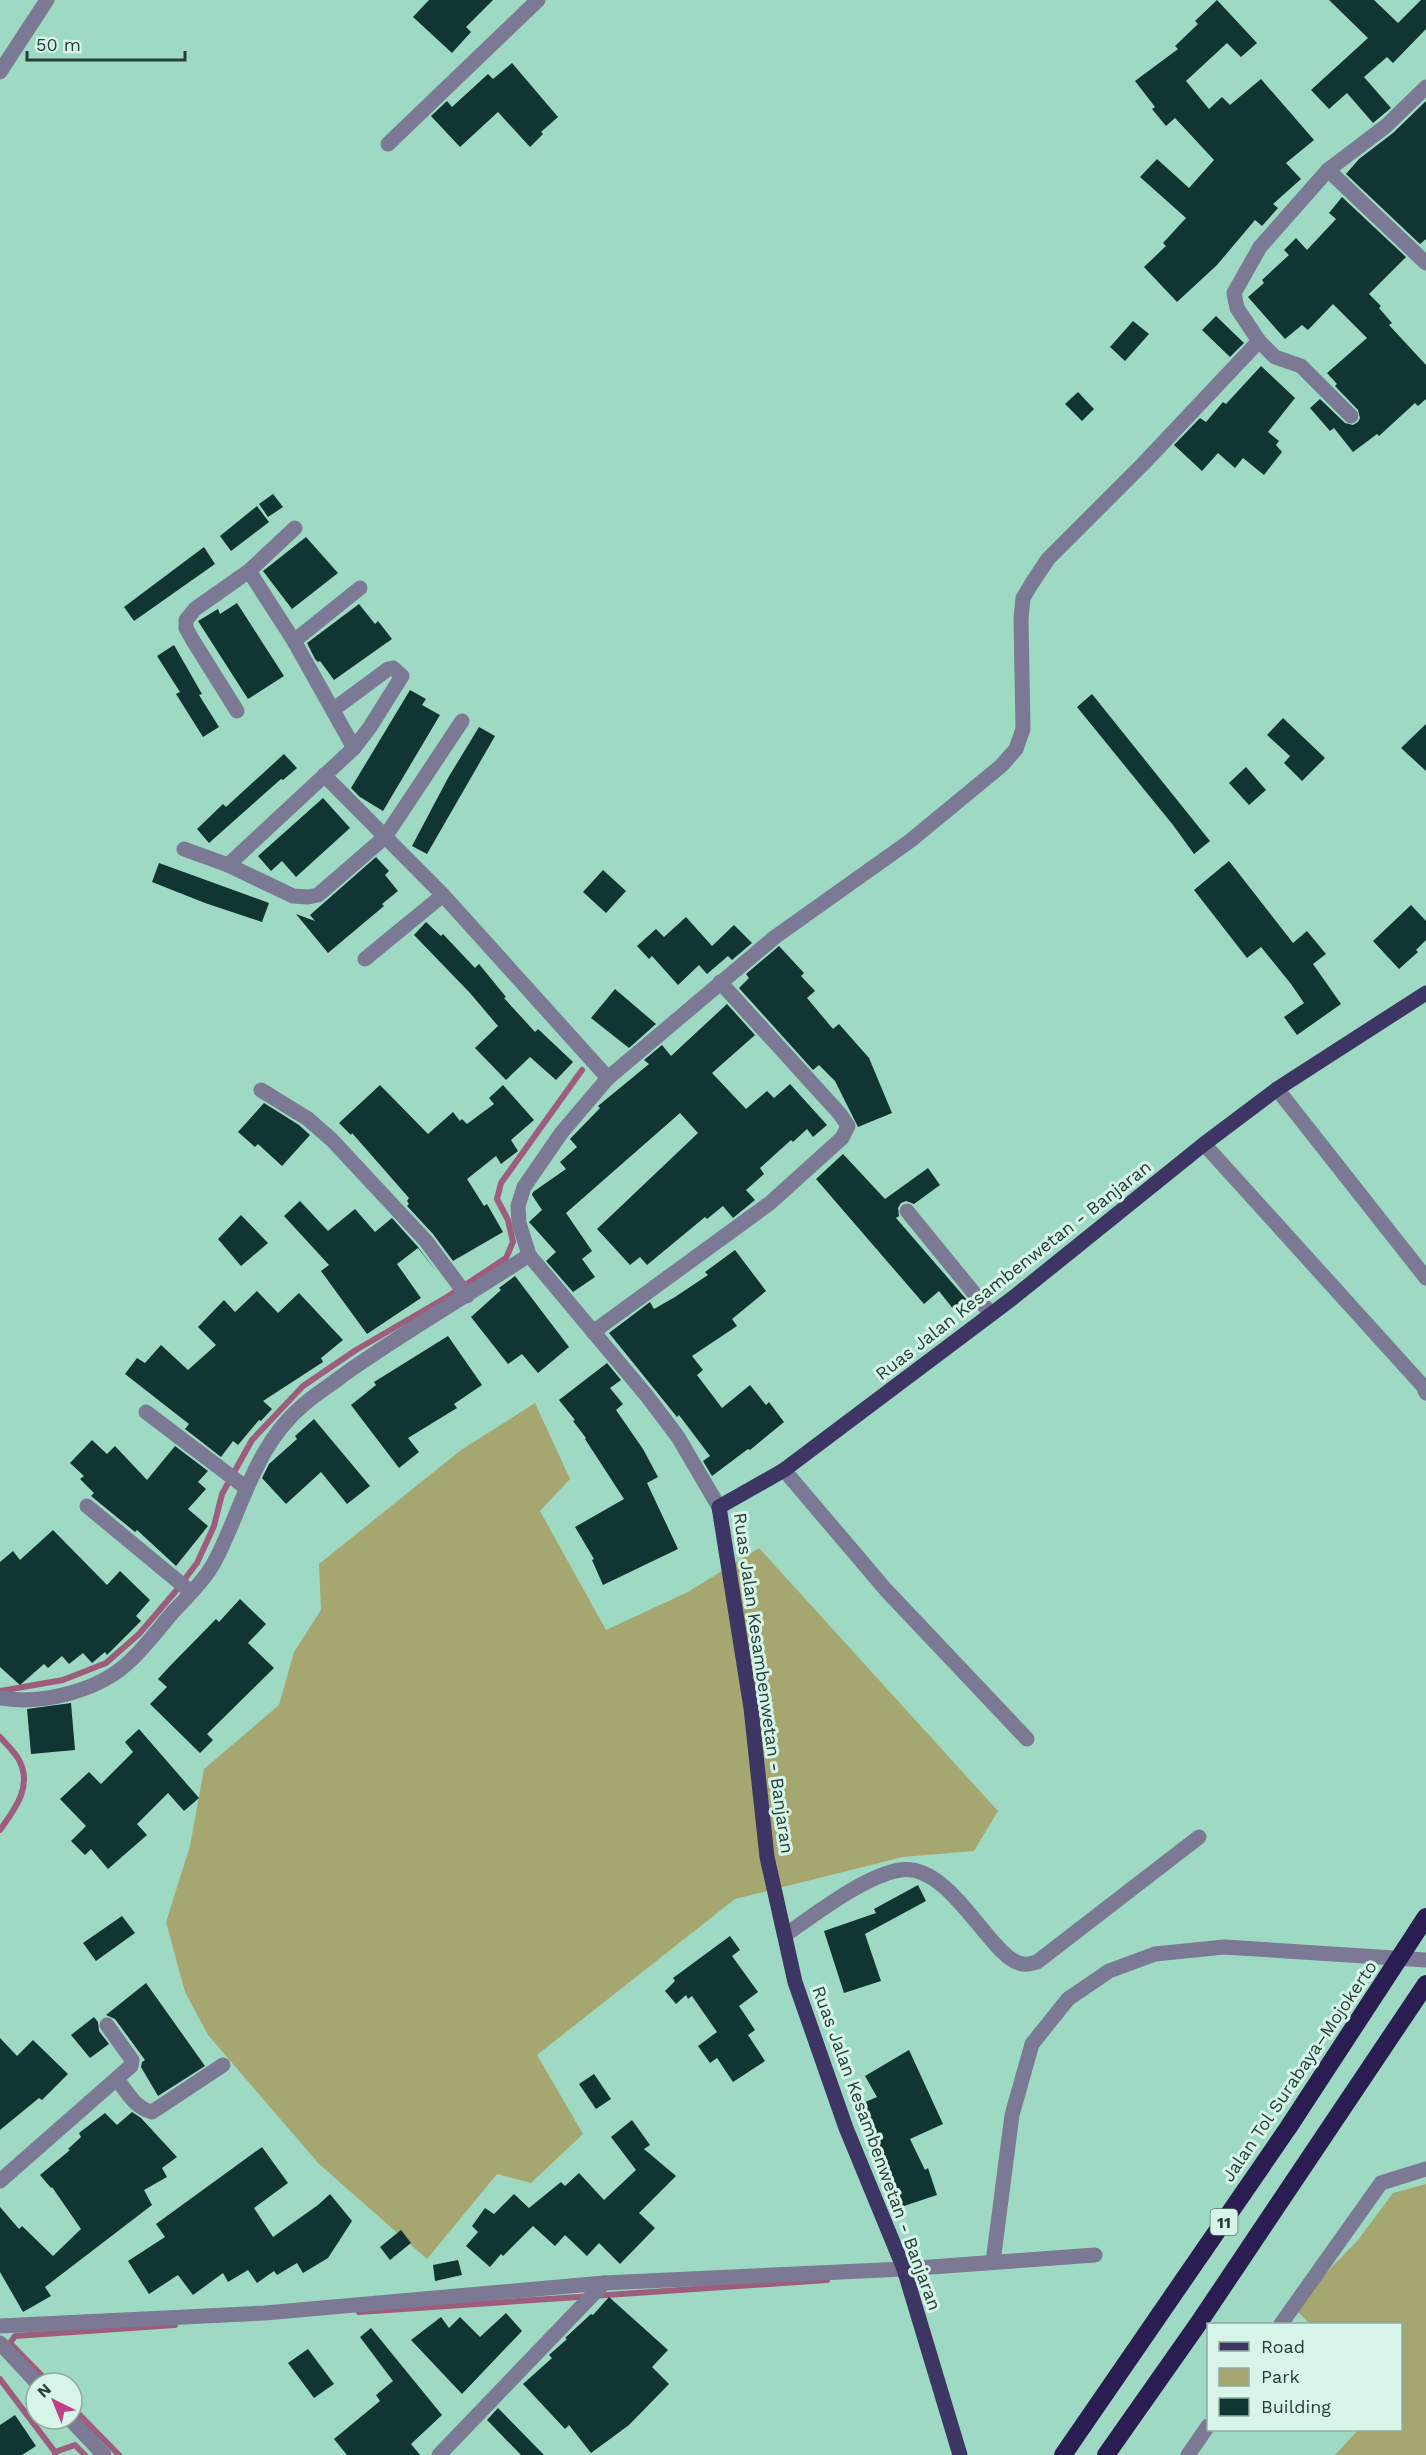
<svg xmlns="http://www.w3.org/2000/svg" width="1426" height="2455" font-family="'Work Sans',sans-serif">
	<rect width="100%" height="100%" fill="#9edac3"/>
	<g fill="#a6a770">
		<path d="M535,1403L570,1479L540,1511L606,1630L688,1592L759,1548L998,1811L974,1851L903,1857L735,1899L537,2055L583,2134L531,2183L497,2174L427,2259L319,2164L208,2035L185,1992L166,1922L190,1846L204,1769L279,1705L294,1652L321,1610L319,1564L461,1450Z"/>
		<path d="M1426,2184V2455H1335L1358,2430H1400V2324H1310L1293,2307L1358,2240L1393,2193Z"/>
	</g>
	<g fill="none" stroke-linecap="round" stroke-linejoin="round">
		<g stroke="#9d5e7d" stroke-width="6">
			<path d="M0,1691L63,1680L106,1663L139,1634L175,1592L197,1563L214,1526L222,1494L252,1440L303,1386L356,1350L447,1297L506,1258L513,1242L508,1220L497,1199L501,1183L582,1070"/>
			<path d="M0,1737C6,1744 15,1752 19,1760C33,1786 15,1809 0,1830"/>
			<path d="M359,2312L827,2280"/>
			<path d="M0,2379L55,2452V2455"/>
			<path d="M49,2383L10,2343L15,2336L175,2325"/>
			<path d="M72,2407L119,2455"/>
			<path d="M55,2452L75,2445L85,2455"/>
		</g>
	</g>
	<g fill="#103532">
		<path d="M429,0H493L466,27L471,32L452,53L413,17Z"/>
		<path d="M1217,0L1257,43L1241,57L1227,43L1186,81L1209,109L1222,97L1230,105L1261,79L1314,140L1286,163L1301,179L1273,204L1278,208L1262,226L1255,220L1217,265L1177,302L1144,267L1166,246L1163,243L1186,218L1140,177L1157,159L1189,188L1214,160L1175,118L1166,126L1152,109L1155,107L1135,81L1178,49L1175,46L1198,24L1195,21Z"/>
		<path d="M1329,0H1374L1398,23L1421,0H1426V29L1393,63L1387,57L1364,77L1391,108L1373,123L1347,93L1329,109L1311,90L1368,38Z"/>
		<path d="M512,63L558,117L541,132L543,134L530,147L498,112L460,147L431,116L447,101L452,107L488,74L493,79Z"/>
		<path d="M1426,101V239L1420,244L1346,174L1359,159L1393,133Z"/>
		<path d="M1342,197L1406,257L1369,294L1381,306L1379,308L1392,323L1389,325L1426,365V399L1418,406L1415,403L1379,436L1377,434L1353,452L1334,428L1330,431L1310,408L1320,399L1345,423L1353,425L1358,422L1360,418L1358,410L1335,386L1337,384L1327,373L1367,338L1333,304L1308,330L1302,325L1285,339L1248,297L1264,283L1262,280L1289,255L1284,250L1296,238L1307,250L1336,219L1329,213Z"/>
		<path d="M1216,316L1244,343L1230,357L1202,330Z"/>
		<path d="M1133,321L1149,334L1125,361L1110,347Z"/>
		<path d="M1261,366L1295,398L1268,432L1279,441L1276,445L1282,452L1264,475L1243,458L1235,468L1218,453L1202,471L1174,445L1200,418L1206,422L1223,402L1226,404Z"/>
		<path d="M1078,392L1094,409L1082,421L1065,404Z"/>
		<path d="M273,494L283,507L268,517L259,504Z"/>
		<path d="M257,506L269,522L231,551L220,536Z"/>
		<path d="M306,537L338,573L292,609L263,571Z"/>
		<path d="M204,547L215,564L134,621L124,607Z"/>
		<path d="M237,603L284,676L248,699L198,621L218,609L220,614Z"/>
		<path d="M359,604L375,624L378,621L392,639L334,680L320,661L318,662L315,659L307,643Z"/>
		<path d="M174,645L202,694L199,695L219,727L203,737L176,694L180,692L157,656Z"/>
		<path d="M410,690L426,699L422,705L440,715L383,811L360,797L351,788Z"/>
		<path d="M1092,694L1210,841L1194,854L1173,825L1077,707Z"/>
		<path d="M1283,718L1325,758L1302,781L1284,763L1290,756L1267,735Z"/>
		<path d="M1426,724V771L1401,748Z"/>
		<path d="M479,727L495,736L427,854L412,846L448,778Z"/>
		<path d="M284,754L297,768L283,780L281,779L209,843L197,829L223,804L226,807Z"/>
		<path d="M1246,767L1266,790L1249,805L1229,783Z"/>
		<path d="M323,798L350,828L296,877L282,861L271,871L258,856Z"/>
		<path d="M376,857L389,871L385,875L398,891L382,904L384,906L328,953L296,914L315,921L310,915Z"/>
		<path d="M1229,861L1293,943L1307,931L1326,954L1313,964L1341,1004L1297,1035L1284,1017L1304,1003L1291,984L1261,947L1247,958L1194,890Z"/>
		<path d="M159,863L269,903L262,922L205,903L152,882Z"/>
		<path d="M603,870L626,891L606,913L583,892Z"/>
		<path d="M1411,905L1426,921V940L1416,950L1418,952L1399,969L1373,941Z"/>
		<path d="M686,917L712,946L734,925L752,943L732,960L728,956L707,974L699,965L678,985L652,956L649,959L637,946L656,929L664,937Z"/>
		<path d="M426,922L441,936L443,934L475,968L479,964L506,997L504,998L535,1032L538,1029L573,1062L556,1080L530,1057L506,1080L475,1048L498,1026L470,993L414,935Z"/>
		<path d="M779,946L804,973L801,976L815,991L807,998L833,1029L839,1024L869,1058L892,1113L858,1127L835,1081L819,1065L813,1070L739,988L749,978L746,974Z"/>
		<path d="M615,989L656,1024L629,1048L591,1018Z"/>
		<path d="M727,1004L755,1035L712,1073L746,1109L767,1091L774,1098L790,1084L827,1125L813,1137L807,1129L793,1142L791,1140L760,1168L764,1174L746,1190L755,1200L733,1218L723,1206L707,1219L705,1217L647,1265L640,1257L630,1265L597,1229L698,1133L680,1113L566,1213L592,1251L582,1259L595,1277L573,1292L546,1261L556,1252L529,1222L542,1210L532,1195L533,1192L566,1169L560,1162L577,1147L570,1139L600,1108L598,1106L649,1064L644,1060L662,1045L671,1056Z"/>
		<path d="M380,1085L428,1134L453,1112L460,1121L462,1119L467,1124L494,1104L489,1098L503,1085L534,1120L511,1140L518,1151L501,1164L496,1156L467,1179L484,1206L487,1204L503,1232L453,1261L433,1234L407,1206L409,1204L407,1201L409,1198L352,1133L351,1135L339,1123Z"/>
		<path d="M264,1103L299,1125L310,1135L282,1166L258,1144L255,1147L238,1132Z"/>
		<path d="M843,1154L885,1199L928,1168L940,1185L914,1204L906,1201L901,1203L898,1208L899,1216L896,1218L967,1300L954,1310L939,1291L924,1304L816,1179Z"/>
		<path d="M300,1201L328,1231L355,1209L375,1232L392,1218L418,1247L436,1271L418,1248L397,1264L421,1298L367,1334L321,1271L329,1265L284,1216Z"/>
		<path d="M241,1215L268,1243L241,1266L218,1239Z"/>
		<path d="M735,1250L766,1291L732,1319L737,1326L692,1356L703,1370L697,1375L722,1408L750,1385L766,1405L769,1402L784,1422L750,1450L748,1449L712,1476L703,1461L710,1456L679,1415L677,1417L609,1333L650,1302L654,1309L675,1297L708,1275L705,1272Z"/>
		<path d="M515,1276L569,1347L538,1373L522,1354L508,1364L471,1317L501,1290L499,1288Z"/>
		<path d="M257,1291L278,1313L299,1293L343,1340L321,1358L323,1362L263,1401L272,1409L261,1421L259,1420L238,1445L233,1441L221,1457L185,1429L189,1424L125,1374L137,1358L145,1363L161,1345L188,1370L216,1345L198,1327L224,1300L235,1312Z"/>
		<path d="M448,1336L482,1385L454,1404L457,1408L408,1438L419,1452L399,1468L351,1405L376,1385L374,1382Z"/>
		<path d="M607,1363L621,1380L610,1388L623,1404L616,1410L643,1449L658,1477L647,1483L678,1549L603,1585L592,1560L594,1559L575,1527L624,1499L585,1439L586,1438L573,1421L575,1420L559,1400Z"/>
		<path d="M314,1419L370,1486L347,1504L321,1472L286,1504L262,1478L269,1464L297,1439L295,1436Z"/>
		<path d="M92,1440L107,1454L115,1446L147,1480L175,1446L208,1471L198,1482L206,1489L188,1509L208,1526L176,1566L137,1530L135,1532L91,1496L94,1493L80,1479L84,1476L70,1463Z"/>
		<path d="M53,1530L107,1585L120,1571L150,1600L136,1616L141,1621L107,1655L105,1652L92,1663L83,1653L69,1664L62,1656L48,1668L44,1664L20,1685L0,1667V1562L13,1551L20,1560Z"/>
		<path d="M240,1599L266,1624L248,1643L274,1668L207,1734L213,1740L200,1753L150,1704L167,1687L158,1679L169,1667L216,1619L219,1622Z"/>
		<path d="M71,1703L75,1750L31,1754L27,1709Z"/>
		<path d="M139,1729L199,1798L184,1811L168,1793L137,1824L147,1835L108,1869L91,1849L85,1855L71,1841L86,1826L60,1799L89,1772L101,1784L133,1752L125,1742Z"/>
		<path d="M918,1885L926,1901L865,1934L881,1981L844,1993L824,1931L876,1913L874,1909Z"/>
		<path d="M122,1916L135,1933L96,1961L83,1943Z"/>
		<path d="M730,1936L740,1950L732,1956L758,1992L739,2006L755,2030L748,2035L765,2061L733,2082L717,2058L710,2063L698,2046L717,2032L692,1996L688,1999L686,1995L676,2004L665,1991L675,1981L673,1978Z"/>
		<path d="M146,1983L205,2066L158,2096L141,2067L142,2062L145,2060L115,2019L106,2015Z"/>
		<path d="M94,2017L98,2022L99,2031L109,2044L90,2058L71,2035Z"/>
		<path d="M0,2038L17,2056L33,2040L68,2074L42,2100L39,2098L0,2130Z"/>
		<path d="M909,2050L943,2124L910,2139L925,2170L928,2168L937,2195L895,2209L886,2182L892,2180L858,2105L877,2097L865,2076Z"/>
		<path d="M594,2074L611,2099L596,2109L579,2084Z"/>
		<path d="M132,2112L141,2118L177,2157L162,2168L167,2177L144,2190L152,2205L45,2287L51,2296L23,2312L0,2272V2207L19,2229L22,2226L53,2256L81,2229L52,2187L51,2188L40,2175L70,2150L68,2149L81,2137L79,2133L105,2113L117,2125Z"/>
		<path d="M632,2120L650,2145L644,2149L676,2176L639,2213L655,2228L620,2264L599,2243L587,2256L565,2235L555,2246L533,2226L503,2256L501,2254L490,2267L466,2246L478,2232L472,2226L485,2208L494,2214L514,2194L529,2208L561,2182L565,2186L579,2173L604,2200L636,2170L611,2137Z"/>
		<path d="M262,2147L288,2183L254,2208L273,2237L318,2205L330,2194L352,2221L328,2258L303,2273L297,2263L277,2275L274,2271L257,2283L248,2270L228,2282L223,2273L193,2295L178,2275L149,2294L128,2261L165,2237L156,2224Z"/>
		<path d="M401,2230L411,2243L390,2260L380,2247Z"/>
		<path d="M458,2260L462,2275L435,2281L433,2265Z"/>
		<path d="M609,2297L668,2350L652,2367L669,2384L629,2425L591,2453L569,2425L565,2429L523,2384L552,2358L549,2355L567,2339L565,2338L591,2314L593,2315Z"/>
		<path d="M506,2313L522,2331L462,2394L411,2340L441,2317L449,2328L460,2317L480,2337Z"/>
		<path d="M371,2328L442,2415L411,2444L420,2455H347L334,2439L380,2401L376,2395L393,2381L360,2337Z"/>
		<path d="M308,2349L334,2384L314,2398L288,2363Z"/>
		<path d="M498,2408L544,2455H521L487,2420Z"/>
		<path d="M15,2415L36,2446L22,2455H0V2425Z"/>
	</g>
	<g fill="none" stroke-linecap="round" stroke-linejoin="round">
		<g stroke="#7b7994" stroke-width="15">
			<path d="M0,72L47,0"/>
			<path d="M388,144L538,0"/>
			<path d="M1328,170L1426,263"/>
			<path d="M1259,341L1275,357L1301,366L1351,416"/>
			<path d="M249,571L294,641L354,748"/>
			<path d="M294,641L360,588"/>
			<path d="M237,711L192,639L186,628V620L195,609L249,571L295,528"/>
			<path d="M324,775L443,895L608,1078"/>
			<path d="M184,849L228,865L293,896L308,897L318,895L385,837L462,721"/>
			<path d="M228,865L354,748L370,727L402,676L393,668L388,669L334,709"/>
			<path d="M365,959L443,895"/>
			<path d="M1277,1089L1426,1278"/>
			<path d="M261,1090L308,1119L332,1140L426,1241L467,1296"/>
			<path d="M1204,1144L1423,1386L1426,1393"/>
			<path d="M907,1211L991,1314"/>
			<path d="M593,1332L770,1203L842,1138L848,1126L840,1114L720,982"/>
			<path d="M146,1412L245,1487"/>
			<path d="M784,1470L886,1590L1027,1739"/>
			<path d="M87,1506L191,1592"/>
			<path d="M719,1507L678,1437L647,1396L529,1255L519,1223L518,1206L524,1187L562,1132L608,1078L775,937L910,841L1001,766L1016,749L1023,729L1021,619L1023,598L1032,583L1048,559L1143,464L1259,341L1237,308L1234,293L1260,247L1328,170L1386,126L1426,87"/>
			<path d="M0,1698C42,1705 100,1691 131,1660C146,1646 159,1628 173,1612C188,1596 206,1579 216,1559C243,1506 255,1446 302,1406C314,1395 329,1386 342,1376C402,1333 467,1296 529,1255"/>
			<path d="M785,1935C816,1914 864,1876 900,1870C952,1862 990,1960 1023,1964C1027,1965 1033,1963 1037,1962L1199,1837"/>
			<path d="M117,2079C127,2092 135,2108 152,2112L223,2065"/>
			<path d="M0,2181L131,2066L132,2060L107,2025"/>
			<path d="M993,2262L1012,2115L1032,2044L1068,1999L1109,1971L1155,1954L1224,1947L1426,1960"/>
			<path d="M1281,2324L1381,2183L1426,2169"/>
			<path d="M0,2326L265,2313L604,2283L904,2269L1095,2255"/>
			<path d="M0,2343L37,2383"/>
			<path d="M70,2419L104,2455"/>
			<path d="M439,2455L604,2283"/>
			<path d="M1188,2455L1208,2426"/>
		</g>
		<path stroke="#3d3664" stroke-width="15" d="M960,2455L904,2269L846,2128L795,1982L767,1857L751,1708L719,1507L784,1470L1014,1297L1204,1144L1277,1089L1426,993"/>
		<g stroke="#291d52" stroke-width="18">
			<path d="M1063,2455L1288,2128L1426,1917"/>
			<path d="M1106,2455L1198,2324L1426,1984"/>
		</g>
	</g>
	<g text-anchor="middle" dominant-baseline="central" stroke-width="6" stroke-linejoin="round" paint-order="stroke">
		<rect fill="#d6f4e8" stroke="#5c766c" stroke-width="1.5" x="1210.5" y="2209" width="27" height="26" rx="4.5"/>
		<g font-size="16" font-weight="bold" fill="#274037">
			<text x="1224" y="2222">11</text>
		</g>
		<g font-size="18" fill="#274037" stroke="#d6f4e8">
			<text transform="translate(1013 1270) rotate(-38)">Ruas Jalan Kesambenwetan - Banjaran</text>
			<text transform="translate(764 1683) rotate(82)">Ruas Jalan Kesambenwetan - Banjaran</text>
			<text transform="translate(1299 2071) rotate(-56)">Jalan Tol Surabaya–Mojokerto</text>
			<text transform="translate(877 2148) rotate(70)">Ruas Jalan Kesambenwetan - Banjaran</text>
		</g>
	</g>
	<rect x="1207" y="2323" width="195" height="108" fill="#d6f4e8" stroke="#90aca1" stroke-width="1.5"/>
	<rect x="1219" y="2342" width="30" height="9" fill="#3d3664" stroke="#90aca1" stroke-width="1.5"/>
	<text x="1261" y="2353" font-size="18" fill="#274037">Road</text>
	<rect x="1219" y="2368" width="30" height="18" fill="#a6a770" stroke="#90aca1" stroke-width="1.5"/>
	<text x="1261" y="2383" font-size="18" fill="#274037">Park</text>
	<rect x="1219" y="2398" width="30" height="18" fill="#103532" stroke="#90aca1" stroke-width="1.5"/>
	<text x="1261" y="2413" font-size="18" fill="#274037">Building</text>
	<g transform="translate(54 2401) rotate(317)"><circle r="28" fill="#d6f4e8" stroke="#90aca1" stroke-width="1.5"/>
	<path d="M0-4.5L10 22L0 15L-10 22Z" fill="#c03f89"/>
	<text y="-9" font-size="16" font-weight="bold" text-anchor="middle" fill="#274037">N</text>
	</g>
	<path d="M27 51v9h158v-9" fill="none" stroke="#274037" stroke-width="3"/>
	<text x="36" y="51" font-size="18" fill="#274037" stroke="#d6f4e8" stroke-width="4.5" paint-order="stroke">50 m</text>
</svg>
